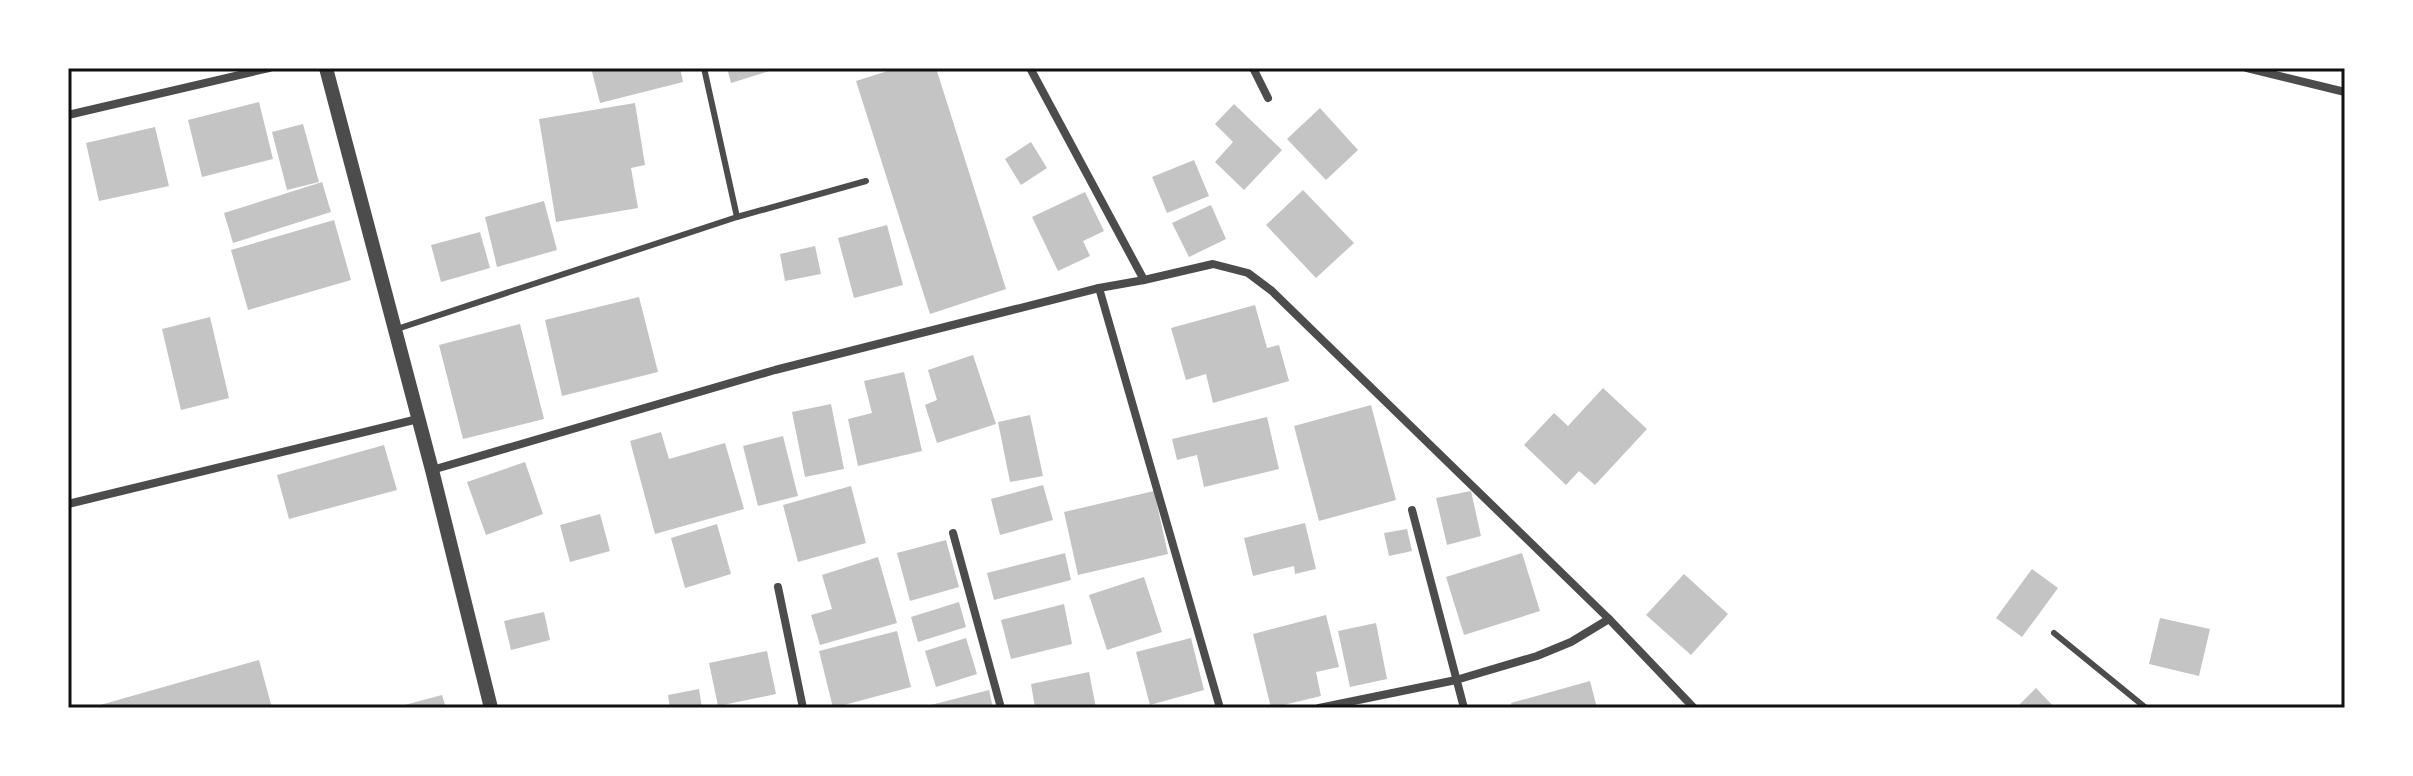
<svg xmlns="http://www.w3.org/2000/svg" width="2413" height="776" font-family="Overpass,sans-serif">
	<rect width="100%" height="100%" fill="#fff"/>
	<g fill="#c4c4c4">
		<path d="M591,68H680L683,82L600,103Z"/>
		<path d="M727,68H776V69L731,83Z"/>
		<path d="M897,68H936L1006,289L930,314L856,81Z"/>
		<path d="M259,102L273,159L202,177L188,120Z"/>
		<path d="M635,103L645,165L631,168L638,208L556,222L539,119Z"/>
		<path d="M1234,104L1282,150L1244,190L1215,162L1233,142L1215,124Z"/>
		<path d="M1320,108L1358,150L1326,180L1287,139Z"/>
		<path d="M303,124L319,182L287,190L272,132Z"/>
		<path d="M155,127L169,186L99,201L86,143Z"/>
		<path d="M1031,142L1047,168L1021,185L1005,159Z"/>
		<path d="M1194,160L1209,196L1167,213L1152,177Z"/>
		<path d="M322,182L331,212L233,243L224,213Z"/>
		<path d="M1303,190L1354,243L1316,278L1266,225Z"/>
		<path d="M1085,192L1104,231L1083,241L1090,256L1058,271L1032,217Z"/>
		<path d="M544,201L557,250L497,267L485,217Z"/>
		<path d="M1211,205L1226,239L1189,257L1172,223Z"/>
		<path d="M334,220L351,280L248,310L231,250Z"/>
		<path d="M887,225L903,285L854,298L838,238Z"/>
		<path d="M480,232L490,268L441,282L431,245Z"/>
		<path d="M815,246L821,274L785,281L780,254Z"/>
		<path d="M639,297L658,372L562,396L545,320Z"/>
		<path d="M1255,305L1267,348L1279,345L1289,381L1213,403L1206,374L1186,380L1171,328Z"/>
		<path d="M210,317L229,398L181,410L162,329Z"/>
		<path d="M520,324L544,419L463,439L439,345Z"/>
		<path d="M973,355L996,424L937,443L925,405L937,400L928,370Z"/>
		<path d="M904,372L922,451L858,466L848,419L872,413L864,381Z"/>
		<path d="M1603,388L1647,429L1595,485L1579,471L1566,485L1524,445L1554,413L1568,426Z"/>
		<path d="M831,404L844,469L805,477L792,412Z"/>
		<path d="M1371,405L1396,500L1319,521L1294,426Z"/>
		<path d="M1030,415L1043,476L1010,482L998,422Z"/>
		<path d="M1267,417L1279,469L1204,487L1197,455L1177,460L1172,439Z"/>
		<path d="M661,432L669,459L725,443L744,509L655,534L630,441Z"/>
		<path d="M783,436L798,496L758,506L743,446Z"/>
		<path d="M384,445L397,490L289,519L277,475Z"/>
		<path d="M525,462L543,514L486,535L467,482Z"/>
		<path d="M1043,485L1053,520L1000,535L991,499Z"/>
		<path d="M851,486L866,543L798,562L783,505Z"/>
		<path d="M1154,491L1168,554L1078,575L1064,512Z"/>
		<path d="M1471,491L1481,536L1447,545L1436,498Z"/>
		<path d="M600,514L610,551L570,562L560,525Z"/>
		<path d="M1305,523L1316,569L1295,574L1294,566L1253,576L1244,538Z"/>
		<path d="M717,524L731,574L685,588L671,538Z"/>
		<path d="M1407,529L1412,551L1389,556L1384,533Z"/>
		<path d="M946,540L959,587L910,601L897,553Z"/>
		<path d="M1065,553L1071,580L994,600L987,573Z"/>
		<path d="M1522,553L1540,611L1464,635L1446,577Z"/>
		<path d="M878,557L897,623L820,645L811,615L832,609L822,575Z"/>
		<path d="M2032,569L2058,588L2022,637L1996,618Z"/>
		<path d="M1684,574L1728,614L1691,655L1646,615Z"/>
		<path d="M1144,577L1162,632L1107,650L1089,595Z"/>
		<path d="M959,602L966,627L918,642L911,617Z"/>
		<path d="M1064,604L1072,644L1011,659L1001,620Z"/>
		<path d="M544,612L550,640L511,650L504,621Z"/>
		<path d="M1326,615L1339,667L1316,672L1321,696L1271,708L1253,634Z"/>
		<path d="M2160,618L2210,629L2199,676L2149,664Z"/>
		<path d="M1376,623L1387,679L1350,687L1338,631Z"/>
		<path d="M897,631L911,687L833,708L819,651Z"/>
		<path d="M966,638L977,674L936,687L925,651Z"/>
		<path d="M1191,638L1204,690L1150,705L1136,652Z"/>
		<path d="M767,651L776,694L718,706L709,663Z"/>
		<path d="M259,660L272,708H93V707Z"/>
		<path d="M1089,672L1096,708H1035L1031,684Z"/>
		<path d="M1590,681L1597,708H1512L1511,703Z"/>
		<path d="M2036,688L2055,708H2016Z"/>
		<path d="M699,689L702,708H670L668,695Z"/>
		<path d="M989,690L993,708H923V707Z"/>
		<path d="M442,695L446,708H397V707Z"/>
	</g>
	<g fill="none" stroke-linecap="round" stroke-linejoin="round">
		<g stroke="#4c4c4c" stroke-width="6">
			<path d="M704,68L737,217"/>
			<path d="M397,329L737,217L866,181"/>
			<path d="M2054,633L2146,708"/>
		</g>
		<g stroke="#4c4c4c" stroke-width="8">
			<path d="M1030,68L1144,280"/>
			<path d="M1253,68L1268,98"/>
			<path d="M2247,68L2345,92"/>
			<path d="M68,115L269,68"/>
			<path d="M1099,288L1220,708"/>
			<path d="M432,470L775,370L1099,288L1144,280L1213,264L1248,273L1272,291L1609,619L1694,708"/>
			<path d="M68,504L418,419"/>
			<path d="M1412,510L1464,708"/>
			<path d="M953,533L1001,708"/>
			<path d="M778,587L803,708"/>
			<path d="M1319,708L1456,680L1537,656L1571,642L1609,619"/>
		</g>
		<path stroke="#4c4c4c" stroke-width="14" d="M326,68L432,470L491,708"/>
	</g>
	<rect width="2413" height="776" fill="none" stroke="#ffffff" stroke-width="140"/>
	<rect x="70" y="70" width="2273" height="636" fill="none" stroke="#111" stroke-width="3"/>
</svg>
